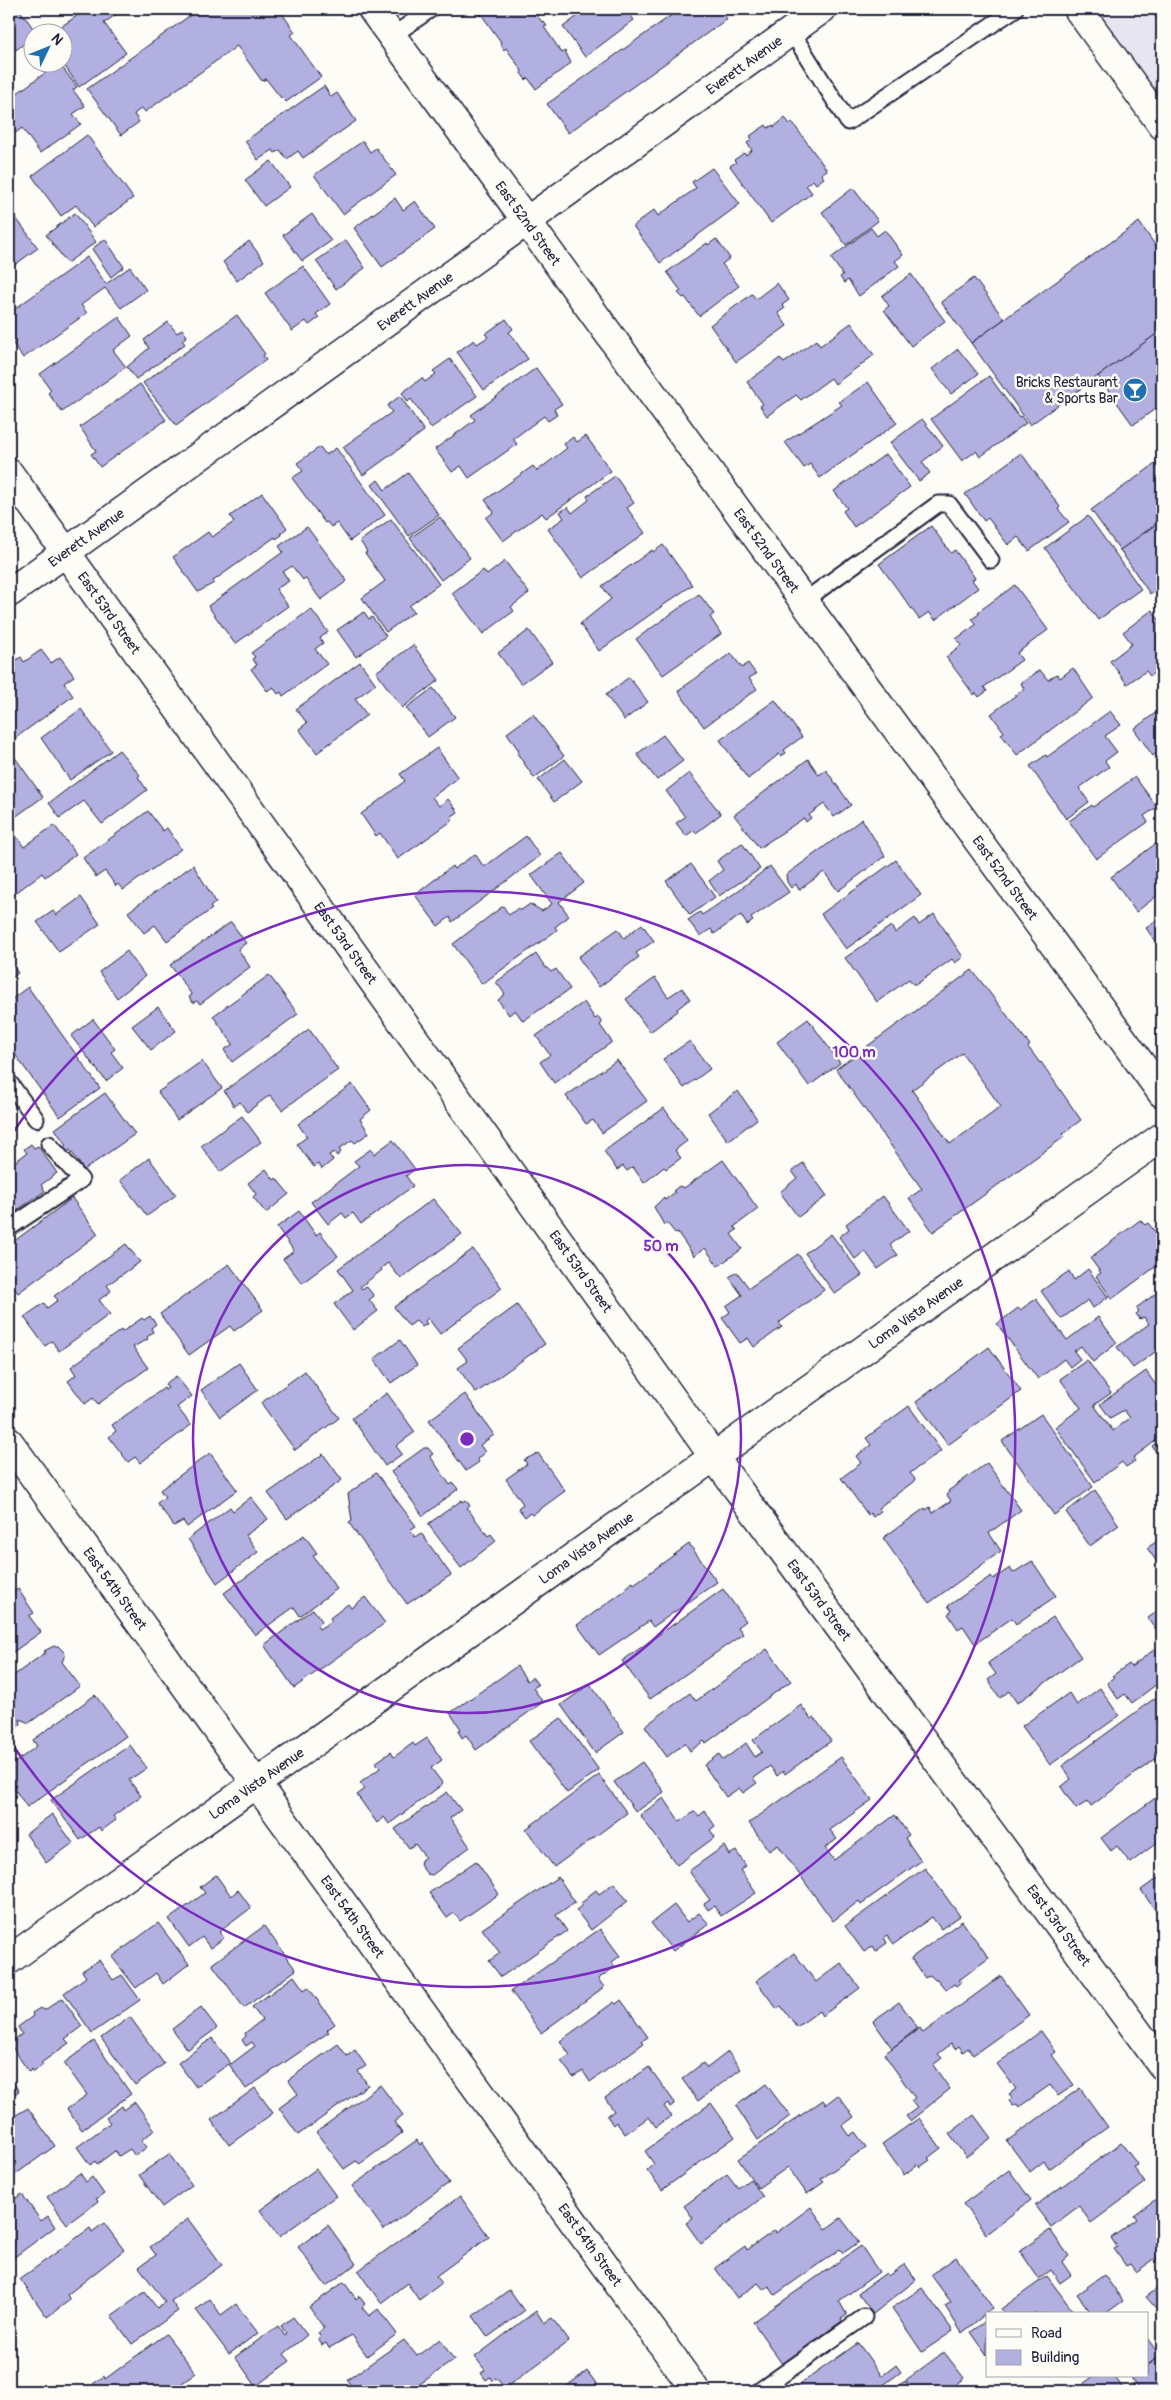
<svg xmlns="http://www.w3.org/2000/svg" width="1171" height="2400" font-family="Pangolin,sans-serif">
	<rect width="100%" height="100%" fill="#fdfcf7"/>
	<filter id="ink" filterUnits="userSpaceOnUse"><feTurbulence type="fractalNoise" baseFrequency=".02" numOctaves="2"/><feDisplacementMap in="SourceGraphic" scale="10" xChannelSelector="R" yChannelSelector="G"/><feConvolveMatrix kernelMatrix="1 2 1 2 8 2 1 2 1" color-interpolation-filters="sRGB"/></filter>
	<g filter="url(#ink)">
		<path fill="#e6e5f0" d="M1070,9H1162V136Z"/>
		<g fill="#b2afe1" stroke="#22223b" fill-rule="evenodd">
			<path d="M9,9H19L36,32H32V38L9,55Z"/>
			<path d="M87,9H124L104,23L126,53L79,87L62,62L65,58L62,54V32H53Z"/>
			<path d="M199,9H279L295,32L291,35L321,77L286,102L283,97L281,98L266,79L262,81L237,46L145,112L142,108L134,114L139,122L121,135L87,89Z"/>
			<path d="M477,9H532L542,22L543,21L547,26L544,27L562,53L565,51L571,63L536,89L528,78L526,80L521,73L522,71L506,48L504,50L500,43L501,42L481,14L480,16L475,10Z"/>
			<path d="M587,9H626L634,20L585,57L563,27Z"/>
			<path d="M680,9H720L727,19L568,133L547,104Z"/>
			<path d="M1150,9H1162V26Z"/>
			<path d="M59,63L77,87L73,90L85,106L73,114L81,124L40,153L22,128L9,138V99Z"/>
			<path d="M324,86L331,97L337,93L356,121L303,158L298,151L287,159L280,150L275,153L273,150L258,160L245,141Z"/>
			<path d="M785,118L790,124L792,122L827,170L821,174L824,178L816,184L813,180L806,185L812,193L771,223L730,166L736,162L734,160L744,153L746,155L752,150L747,143L752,139L750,136L766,125L768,128L773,125L774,127Z"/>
			<path d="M87,135L133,198L93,227L76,205L61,216L32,176Z"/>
			<path d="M363,141L370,152L376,148L396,175L343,214L314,175Z"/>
			<path d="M271,161L290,187L264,206L245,180Z"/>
			<path d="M712,168L740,204L660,263L633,226L654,210L658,216L696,188L692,182Z"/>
			<path d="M853,188L878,221L846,245L822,212Z"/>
			<path d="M395,198L403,210L415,201L435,229L382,267L354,228Z"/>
			<path d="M11,211L38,248L9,269V212Z"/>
			<path d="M75,213L96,242L67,263L46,235Z"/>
			<path d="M312,214L331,241L302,261L283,235Z"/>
			<path d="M1139,222L1162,255V330L1030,425L971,343Z"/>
			<path d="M871,228L877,236L885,230L903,255L895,261L899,266L859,296L848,280L844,283L840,277L843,275L831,258Z"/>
			<path d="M105,239L124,267L111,277L92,249Z"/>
			<path d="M716,239L730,258L722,264L739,286L699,316L685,297L683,298L678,293L681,291L667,272L707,243L708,245Z"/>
			<path d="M346,240L365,268L336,289L316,261Z"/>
			<path d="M249,241L264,261L237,281L223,262Z"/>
			<path d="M87,257L106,284L130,267L146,290L121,308L105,288L81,305L87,313L23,358L9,338L12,336L9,332V313Z"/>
			<path d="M303,266L330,304L316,314L319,318L309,325L306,321L292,331L265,293Z"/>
			<path d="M911,274L945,321L911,346L884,310L889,306L882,296Z"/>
			<path d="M974,278L1004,319L971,343L941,302Z"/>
			<path d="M777,283L789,300L782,305L785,308L778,313L787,326L736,362L710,325L752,294L756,299Z"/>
			<path d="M237,315L265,354L263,356L266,360L176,425L143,383Z"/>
			<path d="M119,317L132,336L113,350L126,367L62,412L48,393L51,390L40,374Z"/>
			<path d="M506,319L513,329L509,332L528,359L484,390L457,352L474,340L477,344L488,337L485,334Z"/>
			<path d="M168,322L177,333L182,329L187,336L182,340L185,344L136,379L127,367L149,348L144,340Z"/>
			<path d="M851,323L874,355L835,384L831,378L801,400L796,395L767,416L760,406L763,404L747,382L780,358L784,363L816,340L820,346Z"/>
			<path d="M1162,330V404L1133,425L1098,376Z"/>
			<path d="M958,349L978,374L951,394L932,369Z"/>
			<path d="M450,359L477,396L431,428L411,399L408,402L402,393L422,378L425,382L436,374L433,371Z"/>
			<path d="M536,368L562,404L554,409L557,415L548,421L544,416L513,439L517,444L469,478L461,466L452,472L435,449L475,420L471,415Z"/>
			<path d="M989,376L1019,417L1021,416L1026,423L980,457L976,451L962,461L931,419Z"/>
			<path d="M868,382L897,423L820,478L810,464L804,468L785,442L842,405L839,402Z"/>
			<path d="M140,384L166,420L100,467L91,454L96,451L80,427Z"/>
			<path d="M400,396L424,431L363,475L343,447L392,412L387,406Z"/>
			<path d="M922,419L943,446L922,462L930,473L919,481L890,443Z"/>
			<path d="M586,436L611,471L546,518L542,513L503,541L486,518L494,512L485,500L533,466L537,471L567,448L564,444L573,437L577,442Z"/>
			<path d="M320,447L326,455L336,448L385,515L350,541L337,523L331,527L327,522L325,523L292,478L303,471L297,463Z"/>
			<path d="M1021,453L1060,507L1058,509L1069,522L1029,551L1018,537L1008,545L988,518L984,521L965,494Z"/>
			<path d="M886,454L910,487L854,527L843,511L847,508L834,491Z"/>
			<path d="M1162,459V520L1120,550L1091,510Z"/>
			<path d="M408,473L439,515L409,536L372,485L378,480L385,490Z"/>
			<path d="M615,476L634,503L627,508L645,533L583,578L548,529L564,518L560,512L568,507L572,513L589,500L587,496Z"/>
			<path d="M262,493L287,528L281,533L282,535L276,539L275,537L213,581L214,583L198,592L173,557L208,532L212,537L234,522L230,516Z"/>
			<path d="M1088,516L1141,589L1098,620L1045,548Z"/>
			<path d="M440,517L470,558L441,580L410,538Z"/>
			<path d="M391,519L439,584L409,606L414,612L386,632L362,598L385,581L365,553L367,552L360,541Z"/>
			<path d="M1162,520V585L1150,594L1120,550Z"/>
			<path d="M931,526L951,553L955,550L975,578L972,580L978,588L935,620L929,612L919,619L879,564Z"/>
			<path d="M307,527L347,581L321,600L305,578L303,580L292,566L283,572L289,581L276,589L288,606L235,644L208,606L283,552L279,546Z"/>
			<path d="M663,545L692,585L599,651L580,624L611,599L602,586L652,550L653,552Z"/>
			<path d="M505,561L529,593L511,607L514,611L483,634L452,593L483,570L487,575Z"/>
			<path d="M1015,585L1048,630L1017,653L1022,660L984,687L987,691L979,697L976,693L974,695L946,657L961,645L956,639L977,624L972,619L979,614L978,612Z"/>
			<path d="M699,594L714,614L710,617L721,634L663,675L636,639Z"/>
			<path d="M311,609L328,632L320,638L323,643L315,649L327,664L283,696L281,692L278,694L273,687L267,691L251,669L257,665L252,659L255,657L251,653Z"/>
			<path d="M1152,610L1162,624V667L1150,676L1146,671L1127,684L1110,661L1132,644L1123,632Z"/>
			<path d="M364,612L369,619L372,617L386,636L356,657L337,630Z"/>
			<path d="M529,630L552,662L521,684L498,653Z"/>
			<path d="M413,645L439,680L402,708L376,672Z"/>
			<path d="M41,650L51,663L60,657L74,676L64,683L73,696L14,739L9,731V673L13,670L9,665L21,657L24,662Z"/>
			<path d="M731,653L742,668L748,663L756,674L749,678L757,689L704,727L678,691Z"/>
			<path d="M360,662L376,684L355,699L367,715L317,753L299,729L307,723L296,709Z"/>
			<path d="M1073,668L1093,698L1017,755L1001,734L1004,732L991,714L1024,689L1021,683L1040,670L1048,680L1057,674L1060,678Z"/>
			<path d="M629,677L648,702L624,720L606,695Z"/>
			<path d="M433,688L455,717L428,737L406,708Z"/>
			<path d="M775,700L802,737L784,750L786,753L781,756L779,754L748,779L720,740Z"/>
			<path d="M1162,708V749L1153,756L1134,729Z"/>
			<path d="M81,709L111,751L70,780L41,738Z"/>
			<path d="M1110,711L1121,725L1105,736L1117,752L1105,761L1109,767L1079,788L1089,802L1066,819L1030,766L1046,755L1047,757Z"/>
			<path d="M533,714L564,756L534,778L517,753L519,751L507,733Z"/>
			<path d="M663,735L683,761L657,780L637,754Z"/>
			<path d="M437,748L458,778L432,797L439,806L448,799L458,812L451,817L453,820L398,859L380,833L376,836L361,814L405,781L400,774Z"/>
			<path d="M9,749L43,797L11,820L9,817Z"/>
			<path d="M119,750L140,775L138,777L147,790L102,824L84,801L60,818L49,803Z"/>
			<path d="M565,759L582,781L554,802L538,780Z"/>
			<path d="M808,759L819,775L826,770L851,805L834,817L824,804L809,815L811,818L806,822L804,818L759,848L734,815Z"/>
			<path d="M689,773L721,814L696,833L694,830L686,836L676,823L685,817L666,791Z"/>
			<path d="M1135,777L1157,807L1144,816L1148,822L1096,859L1069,821L1092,805L1093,807Z"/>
			<path d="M148,811L163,831L167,828L181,849L123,890L118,884L116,886L105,871L96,877L83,858Z"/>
			<path d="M862,819L885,856L838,891L824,872L799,890L796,884L791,888L787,882L786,875Z"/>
			<path d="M54,825L76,854L45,877L42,873L9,898V826L24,847Z"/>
			<path d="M526,836L540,856L452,922L450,917L438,926L415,895L452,866L454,869L475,854L484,867Z"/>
			<path d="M1162,839V892L1136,912L1111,877Z"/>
			<path d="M742,843L760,869L719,896L709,881L723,870L717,861Z"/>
			<path d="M562,853L584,883L559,902L569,916L555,927L557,930L482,984L453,944L503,906L509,915L518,908L520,911L530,904L542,911L552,904L531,875Z"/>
			<path d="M896,860L921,895L846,949L821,914Z"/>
			<path d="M691,864L715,897L690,915L666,881Z"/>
			<path d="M193,865L216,902L210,907L212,909L167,941L155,925L144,933L128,912Z"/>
			<path d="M770,866L789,892L751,918L753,921L747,925L741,915L714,934L711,929L700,936L688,920L700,912L702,915L735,893Z"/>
			<path d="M81,897L100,924L59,952L37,922L53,911L56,915Z"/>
			<path d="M934,914L963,957L955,963L952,959L917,984H913L909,979L877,1002L845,958L891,926L895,933L915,918L919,925Z"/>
			<path d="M1162,917V951L1146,928Z"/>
			<path d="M231,922L246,943L238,949L250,967L200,1004L197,1001L193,1003L189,997L192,995L170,965Z"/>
			<path d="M642,924L654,941L636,953L639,957L599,987L578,957L618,929L624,938Z"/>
			<path d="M127,951L145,976L117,998L99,972Z"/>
			<path d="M536,954L546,968H547L551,972L556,969L570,989L523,1021L515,1010L509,1015L498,1000L505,994L496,982Z"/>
			<path d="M9,960L18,973L9,980Z"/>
			<path d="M972,970L1030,1045L1028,1047L1040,1063L1041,1062L1081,1120L1063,1134L1064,1137L933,1232L909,1198L922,1189L836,1069ZM962,1053L1001,1107L950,1144L912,1090Z"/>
			<path d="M269,975L298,1014L232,1062L224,1050L233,1044L213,1016Z"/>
			<path d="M655,978L668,997L682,988L690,999L677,1009L678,1011L650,1032L626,999Z"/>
			<path d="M28,987L100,1088L60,1117L9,1046V1001Z"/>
			<path d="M584,1002L595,1019L598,1017L602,1023L600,1025L612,1042L554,1083L540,1062L550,1055L536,1036Z"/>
			<path d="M158,1007L176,1031L151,1050L132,1026Z"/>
			<path d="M93,1019L115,1049L111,1052L123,1068L106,1081L71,1036Z"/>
			<path d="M808,1019L840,1063L809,1086L777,1042Z"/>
			<path d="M309,1029L338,1070L282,1110L270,1095L247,1112L240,1102L234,1106L224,1091Z"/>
			<path d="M690,1041L710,1069L684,1088L663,1059Z"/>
			<path d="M617,1060L647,1101L602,1133L593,1120L586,1124L566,1096Z"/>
			<path d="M202,1061L222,1088L177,1120L158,1092Z"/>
			<path d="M352,1084L371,1110L360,1119L369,1133L355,1143L352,1140L339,1149L341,1152L337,1156L334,1152L329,1155L333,1160L322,1169L318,1164L314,1167L297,1144L307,1137L298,1124Z"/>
			<path d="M738,1091L757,1119L728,1141L708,1113Z"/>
			<path d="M105,1093L135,1134L84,1170L70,1150L67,1152L63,1147L66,1145L55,1129Z"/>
			<path d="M664,1108L687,1141L675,1150L681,1158L666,1169L664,1167L644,1183L633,1167L627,1171L623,1166L617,1170L604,1151Z"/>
			<path d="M242,1116L261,1142L220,1172L201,1146Z"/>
			<path d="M393,1140L415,1169L406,1176L413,1186L361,1224L353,1213L346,1218L342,1213L328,1224L311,1202L359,1166L354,1161L371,1149L374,1154Z"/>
			<path d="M31,1144L34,1148L38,1146L57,1173L41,1185L45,1191L9,1216V1166L27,1153L24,1149Z"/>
			<path d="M149,1158L176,1195L147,1216L120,1180Z"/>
			<path d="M723,1160L758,1209L734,1227L737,1230L731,1234L742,1249L718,1266L705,1248L694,1256L678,1233L676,1234L667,1223L664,1225L654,1207L664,1197L665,1200L675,1192L673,1191L679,1186L684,1188Z"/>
			<path d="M803,1163L827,1196L798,1217L780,1192L797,1178L792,1171Z"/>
			<path d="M266,1169L274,1180L276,1178L289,1194L266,1213L253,1197L256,1194L248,1183Z"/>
			<path d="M883,1196L909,1231L890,1245L898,1255L878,1269L865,1251L855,1259L839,1237L849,1229L846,1224Z"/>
			<path d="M72,1198L98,1234L18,1293L9,1281V1245Z"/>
			<path d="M433,1199L462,1234L401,1279L388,1263L381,1268L382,1270L360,1287L362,1289L366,1286L374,1296L369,1300L378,1311L353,1330L334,1304L353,1290L338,1269Z"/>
			<path d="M299,1211L316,1235L320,1232L338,1256L302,1283L283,1259L294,1251L277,1227Z"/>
			<path d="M1140,1220L1145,1225L1148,1223L1156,1233L1159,1232L1162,1236V1262L1112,1299L1096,1276L1101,1273L1090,1258Z"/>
			<path d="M831,1234L862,1275L835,1294L805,1253Z"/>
			<path d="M126,1244L140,1262L107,1285L111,1291L99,1300L110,1314L59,1351L52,1341L45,1346L24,1317L44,1303L47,1308L58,1300L54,1296Z"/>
			<path d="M473,1249L502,1288L440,1334L428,1318L425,1321L427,1324L422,1327L416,1321L409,1326L394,1307Z"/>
			<path d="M798,1254L824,1290L779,1323L782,1327L754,1347L748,1338L740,1343L722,1318L730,1312L726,1306L742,1295L729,1277L737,1272L749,1288Z"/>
			<path d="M229,1264L263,1310L234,1331L230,1326L189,1355L160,1314Z"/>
			<path d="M1088,1269L1108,1297L1093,1308L1088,1300L1061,1319L1041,1291L1069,1271L1074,1280Z"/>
			<path d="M1162,1289V1347L1133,1368L1117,1347L1149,1324L1144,1317L1140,1319L1136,1314L1139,1311L1136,1308Z"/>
			<path d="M1036,1299L1067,1340L1098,1317L1117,1343L1093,1362L1081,1346L1074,1351L1080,1359L1070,1367L1064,1359L1038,1379L997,1324L1018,1308L1020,1310Z"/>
			<path d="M517,1305L545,1344L476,1393L458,1368L468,1361L458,1348Z"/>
			<path d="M150,1316L156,1324L151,1328L153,1332L147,1337L148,1339L133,1347L148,1368L98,1404L93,1398L85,1404L68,1381L76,1375L71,1367L121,1330L122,1332L142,1318L144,1320Z"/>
			<path d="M400,1340L417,1365L391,1383L374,1359Z"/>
			<path d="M989,1347L1021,1391L948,1445L916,1402Z"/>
			<path d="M1087,1360L1111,1393L1094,1405L1113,1431L1130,1418L1124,1410L1110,1418L1100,1404L1146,1371L1162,1394V1436L1133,1458L1135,1461L1126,1467L1122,1462L1095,1482L1055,1427L1081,1408L1060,1379Z"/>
			<path d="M239,1363L258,1390L220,1417L201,1390Z"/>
			<path d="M305,1371L339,1418L295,1450L261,1403Z"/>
			<path d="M176,1376L192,1396L177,1407L191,1425L140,1463L135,1457L128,1462L109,1437L116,1431L112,1425L164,1388L165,1390L168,1388L165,1384Z"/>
			<path d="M387,1393L415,1432L396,1446L402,1454L385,1466L352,1418Z"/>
			<path d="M465,1394L494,1435L480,1445L485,1452L477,1459L479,1462L466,1471L429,1420Z"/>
			<path d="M909,1406L941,1451L910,1473L915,1479L913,1482L878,1508L881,1511L873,1517L870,1513L868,1515L841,1478L861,1463L856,1456L871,1445L866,1438Z"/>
			<path d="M1041,1414L1093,1487L1054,1515L1002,1441Z"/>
			<path d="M1162,1439V1461L1152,1446Z"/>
			<path d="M424,1448H428L433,1454L430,1456L450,1485L453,1483L458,1489L423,1516L391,1472Z"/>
			<path d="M210,1453L237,1490L187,1527L183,1521L174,1526L157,1503L165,1497L160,1490Z"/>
			<path d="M538,1453L565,1491L532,1515L530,1513L525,1517L518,1508L523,1504L506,1479L527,1464L524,1460Z"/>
			<path d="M323,1454L342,1480L287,1519L268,1493Z"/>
			<path d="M987,1463L1021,1510L989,1533L1001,1551L929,1603L883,1538L925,1508L926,1510L930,1507L933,1513L951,1501L947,1495L949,1493L948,1491Z"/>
			<path d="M376,1473L416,1526L410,1530L415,1537L421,1533L451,1575L407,1604L349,1523L352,1521L348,1494Z"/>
			<path d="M1095,1490L1119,1525L1090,1546L1066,1512Z"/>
			<path d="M251,1497L268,1519L246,1535L258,1552L217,1583L188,1539L230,1507L233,1511Z"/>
			<path d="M462,1500L463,1502L466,1500L470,1506L467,1508L488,1536L491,1534L496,1541L461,1568L428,1524Z"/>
			<path d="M304,1535L317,1553L313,1556L337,1589L300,1616L294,1607L255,1635L224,1593Z"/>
			<path d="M1162,1538V1569L1147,1548Z"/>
			<path d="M689,1544L717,1582L653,1627L649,1621L599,1655L577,1625L627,1589L626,1587L633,1582L634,1584Z"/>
			<path d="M1032,1561L1056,1596L1016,1624L1012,1618L975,1644L963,1626L958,1629L948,1614L952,1611L948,1606L991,1576L993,1579L1010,1568L1013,1573Z"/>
			<path d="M18,1589L34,1613L29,1616L41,1632L9,1655V1595Z"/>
			<path d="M723,1589L746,1621L738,1627L743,1634L650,1699L622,1661Z"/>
			<path d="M365,1597L385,1623L294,1688L264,1645L313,1609L322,1621L317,1626L319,1629L332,1621L330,1618L348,1604L351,1608Z"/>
			<path d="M1162,1608V1638L1148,1618Z"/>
			<path d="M1053,1617L1081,1657L1017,1703L1009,1691L1000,1698L988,1680L996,1674L988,1663Z"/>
			<path d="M54,1646H58L64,1652L65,1655L62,1662L80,1686L29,1723L20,1719L21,1724L13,1730L9,1728V1679L46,1652L44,1651Z"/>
			<path d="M767,1649L791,1681L706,1743L704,1741L690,1751L685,1743L667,1757L645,1726L690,1693L696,1701Z"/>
			<path d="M1155,1649L1162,1659V1680L1132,1703L1125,1694L1118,1699L1107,1683L1114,1678L1112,1676L1129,1664L1131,1667Z"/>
			<path d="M517,1666L527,1681L532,1677L538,1685L533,1688L543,1702L476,1750L466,1735L462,1738L458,1731L461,1729L450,1713Z"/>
			<path d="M590,1684L624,1732L595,1753L561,1705Z"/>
			<path d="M1100,1688L1119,1716L1050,1765L1022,1726L1069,1693L1077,1705Z"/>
			<path d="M95,1695L126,1736L27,1807L9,1781V1767L37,1746L33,1740Z"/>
			<path d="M1155,1698L1162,1708V1754L1091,1806L1088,1801L1076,1809L1061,1787L1071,1779L1062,1766Z"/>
			<path d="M801,1705L811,1719L814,1717L831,1741L785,1774L783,1771L777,1776L770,1766L753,1778L757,1783L743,1793L739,1788L726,1797L704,1765L719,1754L723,1760L746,1743L755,1757L762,1752L753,1740Z"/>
			<path d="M561,1718L599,1770L567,1793L529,1741Z"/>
			<path d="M427,1738L442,1760L431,1768L443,1784L389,1824L384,1817L377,1823L357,1795L365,1789L360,1783L380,1768L375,1763L391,1752L394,1757L413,1743L415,1746Z"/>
			<path d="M130,1745L147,1768L129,1780L141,1796L113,1816L116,1820L101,1831L99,1827L80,1840L51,1800Z"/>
			<path d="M841,1757L872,1800L830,1830L837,1839L825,1848L834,1860L895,1815L909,1835L905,1838L921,1861L861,1904L859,1901L833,1921L778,1845L769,1851L749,1823Z"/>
			<path d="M642,1762L664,1792L636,1812L614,1782Z"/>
			<path d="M599,1775L627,1813L554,1867L526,1829Z"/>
			<path d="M447,1792L461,1810L450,1818L470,1847L432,1875L427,1874L420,1865L421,1860L425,1857L415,1844L409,1848L395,1829Z"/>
			<path d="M1162,1793V1839L1130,1863L1117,1846L1111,1851L1101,1838Z"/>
			<path d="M664,1798L680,1822L695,1811L699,1816L705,1811L715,1826L710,1830L715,1837L677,1865L640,1815Z"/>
			<path d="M52,1814L73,1843L46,1863L26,1834Z"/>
			<path d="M724,1846L729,1855L736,1851L746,1866L740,1870L756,1893L721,1916L714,1906L708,1910L704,1904L710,1900L689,1871Z"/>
			<path d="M476,1861L499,1894L460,1921L454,1913L447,1918L429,1893Z"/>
			<path d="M925,1868L960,1916L941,1929L932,1917L894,1944L887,1935L884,1937L887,1943L876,1951L873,1946L864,1952L845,1926Z"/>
			<path d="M216,1875L231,1896L238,1890L251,1908L219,1932L224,1938L210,1948L202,1937L189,1947L169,1919L205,1893L200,1887Z"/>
			<path d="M1162,1875V1920L1141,1890Z"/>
			<path d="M558,1877L575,1902L556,1915L567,1931L501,1977L489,1961L500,1953L482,1929Z"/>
			<path d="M614,1883L628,1901L591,1930L576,1910L583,1905L581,1903L588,1898L587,1897L596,1890L599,1894Z"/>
			<path d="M674,1905L687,1922L699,1913L709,1924L673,1951L651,1923Z"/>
			<path d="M962,1921L989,1958L959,1980L961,1982L956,1986L954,1984L946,1990L937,1979L935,1980L930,1975L925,1978L911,1958Z"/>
			<path d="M158,1923L189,1964L163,1984L156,1973L136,1988L112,1957Z"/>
			<path d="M264,1926L296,1970L244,2008L212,1964Z"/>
			<path d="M600,1929L620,1956L612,1962L615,1967L598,1979L604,1987L541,2033L511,1991Z"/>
			<path d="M794,1953L816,1982L841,1963L860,1988L822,2016L819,2011L797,2027L781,2006L777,2009L756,1981Z"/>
			<path d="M99,1960L113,1980L122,1975L140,2000L92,2033L64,1993L86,1977L82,1971Z"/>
			<path d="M294,1976L304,1990L308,1987L335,2024L327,2030L329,2032L246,2089L229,2064L196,2087L178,2063L212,2038L231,2064L255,2046L252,2042L246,2046L242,2040L246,2036L245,2033L262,2020L252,2007Z"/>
			<path d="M1001,1976L1029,2015L973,2055L968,2048L963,2052L959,2046L955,2049L951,2044L938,2054L942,2058L933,2065L950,2089L910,2121L906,2116L917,2108L911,2101L915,2098L884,2054L920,2028L923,2033Z"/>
			<path d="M62,1998L82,2026L65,2039L69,2043L41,2063L43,2065L34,2072L32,2069L29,2072L9,2043L22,2034L18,2027L33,2016L32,2013L40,2008L45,2010Z"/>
			<path d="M621,2000L648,2037L642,2041L644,2043L590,2082L583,2071L573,2077L561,2061L570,2055L560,2041L614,2002L616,2004Z"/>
			<path d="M899,2002L918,2028L892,2048L873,2021Z"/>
			<path d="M201,2007L217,2028L187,2050L172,2029Z"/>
			<path d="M130,2017L164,2064L135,2085L101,2038Z"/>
			<path d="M1041,2031L1056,2052L1052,2055L1074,2085L1058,2096L1050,2085L1019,2107L1017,2104L1013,2106L1009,2101L1012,2098L1009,2094L1016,2089L997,2064Z"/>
			<path d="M94,2041L131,2094L82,2130L67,2109L87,2095L64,2063Z"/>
			<path d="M338,2044L347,2056L355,2050L366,2066L358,2071L368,2085L298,2135L279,2108L298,2094L288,2080Z"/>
			<path d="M728,2052L741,2069L698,2101L682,2079L703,2063L707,2068Z"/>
			<path d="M649,2067L673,2100L674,2104L670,2107L668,2103L664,2106L671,2116L656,2127L649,2117L625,2134L616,2122L613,2125L607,2116L614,2111L605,2098Z"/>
			<path d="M9,2077L19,2091L9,2098Z"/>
			<path d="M766,2084L790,2116L758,2140L736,2106Z"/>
			<path d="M380,2085L403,2115L394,2122L402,2133L360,2164L356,2161L344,2169L316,2132Z"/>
			<path d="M255,2088L273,2113L229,2145L211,2120Z"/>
			<path d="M1080,2088L1108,2127L1049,2169L1044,2161L1030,2172L1007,2141Z"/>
			<path d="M838,2095L854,2117L842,2126L849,2136L855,2132L866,2147L821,2179L824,2182L807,2194L788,2167L758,2188L738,2159L823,2100L826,2104Z"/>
			<path d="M135,2102L155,2130L141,2140L147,2147L135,2156L130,2149L119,2156L115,2151L97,2164L95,2161L90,2165L77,2147L110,2123L106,2118L122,2106L124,2110Z"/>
			<path d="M711,2103L735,2137L662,2190L647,2170L654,2164L645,2151Z"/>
			<path d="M28,2108L55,2146L9,2179V2119Z"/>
			<path d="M974,2115L991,2138L966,2157L949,2134Z"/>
			<path d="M919,2118L941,2148L928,2158L930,2160L920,2167L918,2164L904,2175L882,2144Z"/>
			<path d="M417,2140L420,2145L422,2142L449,2183L384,2230L352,2186Z"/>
			<path d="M1121,2143L1138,2165L1134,2167L1145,2183L1091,2223L1079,2206L1051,2227L1035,2206Z"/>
			<path d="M169,2154L192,2185L162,2207L139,2175Z"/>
			<path d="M316,2169L336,2196L279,2237L260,2210Z"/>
			<path d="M1009,2170L1031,2200L986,2234L963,2204Z"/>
			<path d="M80,2173L86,2182L92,2177L104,2194L96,2199L98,2201L67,2224L47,2197Z"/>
			<path d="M727,2174L738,2188L750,2179L763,2197L701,2244L686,2223L693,2218L684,2206Z"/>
			<path d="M22,2194L41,2221L48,2216L55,2227L9,2261V2203Z"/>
			<path d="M460,2196L489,2237L436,2276L442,2283L419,2300L407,2283L381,2303L358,2271Z"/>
			<path d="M1156,2199L1162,2209V2259L1158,2262L1156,2258L1136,2272L1130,2264L1126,2266L1114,2249L1117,2247L1111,2238L1137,2219L1134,2215Z"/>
			<path d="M811,2207L826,2229L841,2218L859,2242L843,2253L840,2249L775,2295L769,2286L764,2290L758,2283L737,2298L715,2268L745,2246L747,2250L775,2230L776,2233Z"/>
			<path d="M188,2219L222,2265L171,2301L178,2311L132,2344L111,2316L145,2292L157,2308L165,2302L139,2267L156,2255L150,2247Z"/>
			<path d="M104,2223L124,2250L67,2295L70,2300L47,2317L20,2279L90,2228L92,2232Z"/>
			<path d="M328,2225L356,2264L326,2286L298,2247Z"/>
			<path d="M1050,2230L1069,2256L1062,2262L1071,2275L1060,2283L1051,2270L1039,2279L1020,2251Z"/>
			<path d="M861,2246L879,2272L839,2301L847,2315L841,2319L842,2321L782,2364L753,2322Z"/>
			<path d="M956,2257L993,2308L962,2333L945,2306L951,2302L931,2275Z"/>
			<path d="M905,2264L916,2280L873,2314L858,2293L886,2273L888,2276Z"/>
			<path d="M1104,2275L1123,2301L1105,2314H1092L1077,2294Z"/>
			<path d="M1047,2276L1073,2311L1070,2314H1005L1001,2309Z"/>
			<path d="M344,2282L356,2299L359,2296L365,2304L362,2307L369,2316L378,2309L397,2334L367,2356L352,2335L329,2348L326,2343L322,2345L318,2339L321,2338L318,2333L324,2328L309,2307Z"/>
			<path d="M1162,2285V2315L1146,2297Z"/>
			<path d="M922,2288L953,2331L922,2352L892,2308Z"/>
			<path d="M509,2290L524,2311L488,2337L473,2316Z"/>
			<path d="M210,2299L221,2315L236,2304L258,2333L229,2354L196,2310Z"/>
			<path d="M536,2311L544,2323L552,2318L569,2341L505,2388L496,2378L492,2381L490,2377L486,2380L481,2373L485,2370L475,2357Z"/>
			<path d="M293,2317L307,2335L284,2354L290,2361L256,2386L235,2357L278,2326L285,2336L287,2334L281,2326Z"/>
			<path d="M987,2320V2355L971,2332Z"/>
			<path d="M166,2334L196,2373L174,2389L175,2391H98L93,2384L104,2376L105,2379Z"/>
			<path d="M1147,2338L1160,2356L1147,2365Z"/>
			<path d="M440,2339L454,2360L410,2391H355L347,2380L404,2340L417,2356Z"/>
			<path d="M858,2343L882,2376L896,2365L901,2372L875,2391H804L799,2385Z"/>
			<path d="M944,2352L964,2378L951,2388L952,2391H914L906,2380Z"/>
			<path d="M1162,2355V2391H1141L1131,2378L1147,2376V2366Z"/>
			<path d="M587,2371L601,2390L607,2387L610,2391H560Z"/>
			<path d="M1094,2376H1114L1125,2391H1079L1086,2387L1084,2383Z"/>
			<path d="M905,2381L912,2391H891Z"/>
		</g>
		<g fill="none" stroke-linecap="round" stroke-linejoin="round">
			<defs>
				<g id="service">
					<path d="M791,31L848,122L1015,9"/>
					<path d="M392,36L431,9"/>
					<path d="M804,601L938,504H949L991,560"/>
					<path d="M9,1082L36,1119"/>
					<path d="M9,1228L81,1180L49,1144"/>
					<path d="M759,2391L864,2317"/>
				</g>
				<g id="minor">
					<path id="s1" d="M372,9L1162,1093"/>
					<path id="s2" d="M9,473L714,1457L1162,2065"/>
					<path id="s3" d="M9,593L822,9"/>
					<path id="s4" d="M9,1442L696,2391"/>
					<path id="s5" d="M9,1960L1162,1137"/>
				</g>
				<path id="tertiary" d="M1078,9L1162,125"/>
			</defs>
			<use href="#service" stroke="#22223b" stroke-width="19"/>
			<use href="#minor" stroke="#22223b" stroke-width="31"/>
			<use href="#tertiary" stroke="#22223b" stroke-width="31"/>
			<use href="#service" stroke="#fdfcf7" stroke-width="15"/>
			<use href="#minor" stroke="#fdfcf7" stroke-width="28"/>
			<use href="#tertiary" stroke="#fdfcf7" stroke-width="28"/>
		</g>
	</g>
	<g fill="none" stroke="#7b2cbf" stroke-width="2.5">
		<circle cx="467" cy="1439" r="274"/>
		<path d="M10 1137A548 548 0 1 1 10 1741"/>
	</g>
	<defs>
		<symbol id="bar-disc" viewBox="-11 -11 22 22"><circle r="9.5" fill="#1f6fb2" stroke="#fdfcf7"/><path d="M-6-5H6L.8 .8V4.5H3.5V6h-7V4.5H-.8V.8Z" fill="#fff"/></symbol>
	</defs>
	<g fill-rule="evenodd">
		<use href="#bar-disc" x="1121" y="376" width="28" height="28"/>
	</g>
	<g text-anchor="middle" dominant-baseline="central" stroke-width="5" stroke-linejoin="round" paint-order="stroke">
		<g font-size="14" fill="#22223b" stroke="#fdfcf7">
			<text stroke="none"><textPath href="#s3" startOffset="905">Everett Avenue</textPath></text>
			<text stroke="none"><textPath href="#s1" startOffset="265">East 52nd Street</textPath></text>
			<text stroke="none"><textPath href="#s3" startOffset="500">Everett Avenue</textPath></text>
			<text stroke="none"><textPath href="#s3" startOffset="95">Everett Avenue</textPath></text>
			<text stroke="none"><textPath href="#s1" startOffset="670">East 52nd Street</textPath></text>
			<text stroke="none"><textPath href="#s2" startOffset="172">East 53rd Street</textPath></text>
			<text stroke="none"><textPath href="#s1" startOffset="1075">East 52nd Street</textPath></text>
			<text stroke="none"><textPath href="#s2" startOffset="578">East 53rd Street</textPath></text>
			<text stroke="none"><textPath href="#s2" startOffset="982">East 53rd Street</textPath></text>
			<text stroke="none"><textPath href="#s5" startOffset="1114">Loma Vista Avenue</textPath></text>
			<text stroke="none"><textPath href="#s5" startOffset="709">Loma Vista Avenue</textPath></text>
			<text stroke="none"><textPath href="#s4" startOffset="181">East 54th Street</textPath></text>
			<text stroke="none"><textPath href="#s2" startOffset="1388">East 53rd Street</textPath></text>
			<text stroke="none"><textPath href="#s5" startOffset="304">Loma Vista Avenue</textPath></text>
			<text stroke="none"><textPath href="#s4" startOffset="586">East 54th Street</textPath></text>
			<text stroke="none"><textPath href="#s2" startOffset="1792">East 53rd Street</textPath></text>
			<text stroke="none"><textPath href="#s4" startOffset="991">East 54th Street</textPath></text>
		</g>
		<g font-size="14" fill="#22223b" stroke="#fdfcf7" text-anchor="end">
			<text x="1118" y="382">Bricks Restaurant<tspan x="1118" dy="16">&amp; Sports Bar</tspan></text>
		</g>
	</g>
	<circle cx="467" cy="1439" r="8" fill="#7b2cbf" stroke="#fdfcf7" stroke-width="2.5"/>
	<g font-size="15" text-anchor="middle" font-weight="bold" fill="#7b2cbf" stroke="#fdfcf7" stroke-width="5" stroke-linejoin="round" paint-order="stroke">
		<text x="854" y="1057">100 m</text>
		<text x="661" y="1251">50 m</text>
	</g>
	<rect width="1171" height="2400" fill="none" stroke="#fdfcf7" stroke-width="30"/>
	<rect x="15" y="15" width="1141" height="2370" fill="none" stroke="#22223b" stroke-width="2" filter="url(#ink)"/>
	<rect x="986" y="2312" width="162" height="65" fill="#fdfcf7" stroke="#a5a5ac"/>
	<rect x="996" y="2329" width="25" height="8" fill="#fdfcf7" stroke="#a5a5ac"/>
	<text x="1031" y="2338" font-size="15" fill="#22223b">Road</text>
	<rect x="996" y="2350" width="25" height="15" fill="#b2afe1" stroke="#a5a5ac"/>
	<text x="1031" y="2362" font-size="15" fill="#22223b">Building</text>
	<g transform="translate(48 48) rotate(47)"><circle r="24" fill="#fdfcf7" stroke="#a5a5ac"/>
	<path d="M0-4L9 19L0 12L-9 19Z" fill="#1f6fb2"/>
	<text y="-8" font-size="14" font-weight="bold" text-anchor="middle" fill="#22223b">N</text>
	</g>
</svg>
